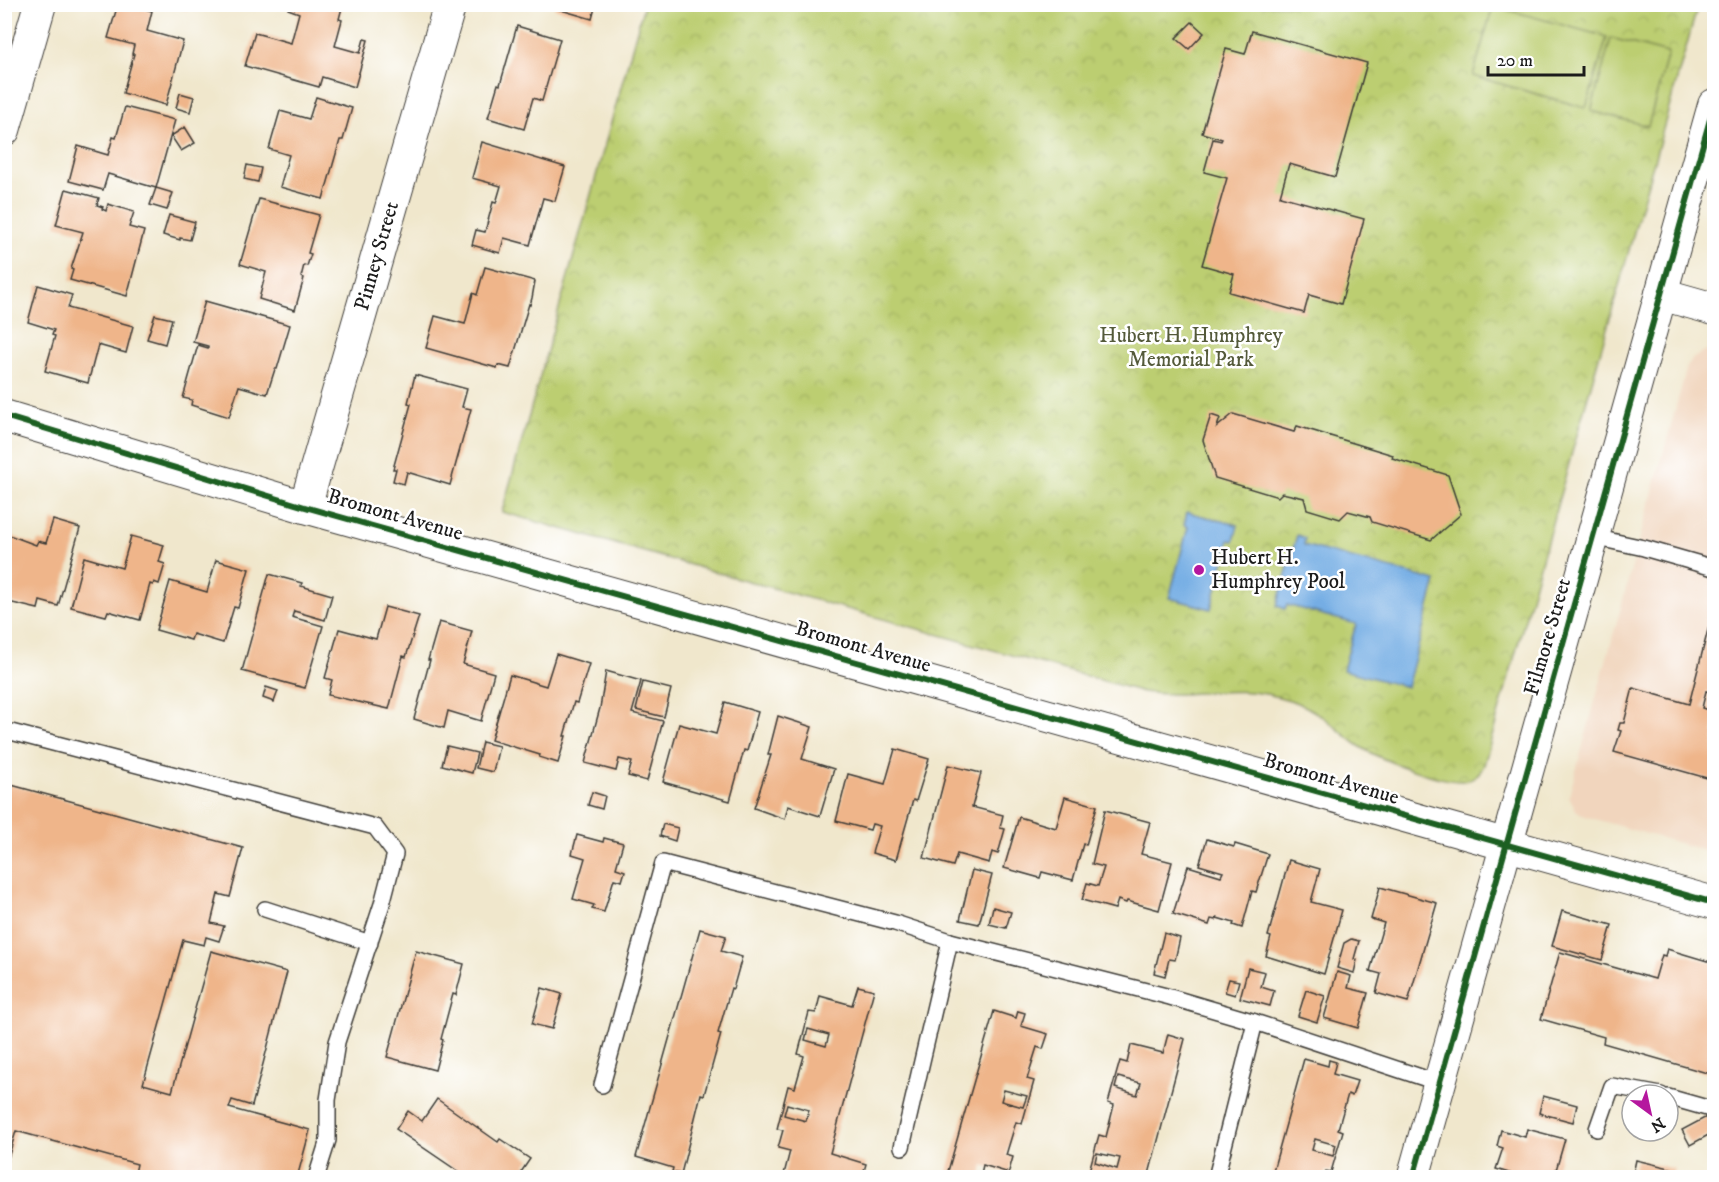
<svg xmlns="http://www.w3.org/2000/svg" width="1719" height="1182" font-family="'IM FELL DW Pica',serif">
	<defs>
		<pattern id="park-crowns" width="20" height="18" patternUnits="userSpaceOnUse" patternTransform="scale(1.5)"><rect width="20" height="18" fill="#bcce71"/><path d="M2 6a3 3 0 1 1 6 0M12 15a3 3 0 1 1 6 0" fill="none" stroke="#a1b061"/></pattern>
	</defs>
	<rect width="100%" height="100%" fill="#fff"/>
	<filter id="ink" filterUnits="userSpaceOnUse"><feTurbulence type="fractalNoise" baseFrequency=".0167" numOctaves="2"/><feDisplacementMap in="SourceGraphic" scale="12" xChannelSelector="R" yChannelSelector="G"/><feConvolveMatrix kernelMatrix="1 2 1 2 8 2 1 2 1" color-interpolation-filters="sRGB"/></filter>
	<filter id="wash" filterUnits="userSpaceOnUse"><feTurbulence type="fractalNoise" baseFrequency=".008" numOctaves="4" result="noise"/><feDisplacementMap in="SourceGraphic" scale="24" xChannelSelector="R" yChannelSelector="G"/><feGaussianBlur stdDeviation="1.35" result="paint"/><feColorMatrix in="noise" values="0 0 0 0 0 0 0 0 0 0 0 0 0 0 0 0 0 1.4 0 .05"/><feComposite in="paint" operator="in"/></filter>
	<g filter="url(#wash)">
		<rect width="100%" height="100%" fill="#f0e7cc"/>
		<path fill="#f1d5bd" d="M1706,351L1714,353V853L1584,816L1576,810L1569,796L1687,367L1692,359Z"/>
		<path fill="url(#park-crowns)" stroke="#6c7546" stroke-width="1.5" d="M644,5H1698L1484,765C1480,773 1477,778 1468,780C1449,786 1382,760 1364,749C1351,742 1340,730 1328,721C1314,710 1297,701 1279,697C1234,684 1189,699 1143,692L502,512Z"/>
		<g fill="#bcce71" stroke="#6c7546" stroke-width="1.5">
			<path d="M1493,6L1607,37L1586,108L1473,76Z"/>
			<path d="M1611,38L1668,53L1648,126L1591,111Z"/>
		</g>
		<g fill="#74ade4" stroke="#486480" stroke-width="1.5">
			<path d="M1187,512L1238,525L1234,541L1229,540L1211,609L1169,598L1188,527L1184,525Z"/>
			<path d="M1297,535L1305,538L1304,545L1436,581L1407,687L1343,670L1356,624L1287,605L1285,609L1277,606Z"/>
		</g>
		<g id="blocks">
			<g fill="#efb58a" fill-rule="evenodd">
				<path d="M118,4H128L152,11L147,31L183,41L166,105L123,93L134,54H132L134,45L108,38Z"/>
				<path d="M166,4H190L188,11Z"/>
				<path d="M289,4H343L339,19L342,20L335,46L360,53L364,39L368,40L355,87L322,77L319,87L245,66L255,33L291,43L299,13L288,9Z"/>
				<path d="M555,4H596L592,19L554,8Z"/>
				<path d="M1192,22L1204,33L1189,49L1176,38Z"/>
				<path d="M517,26L560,39L542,101L533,98L524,129L488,118L498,84L500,85Z"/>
				<path d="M1252,31L1367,63L1335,177L1289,164L1280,196L1364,219L1341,304L1309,295L1304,313L1229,292L1234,274L1202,265L1227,178L1204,172L1213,139L1221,141L1222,139L1202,133L1226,49L1245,54Z"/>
				<path d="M180,93L194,97L190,112L176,108Z"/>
				<path d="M316,97L352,108L343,140H340L323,199L280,187L289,155L269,149L280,111L309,119Z"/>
				<path d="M125,107L175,120L156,188L108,174L103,190L69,181L78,146L108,155L113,137L116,138Z"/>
				<path d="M185,127L195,143L181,151L171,136Z"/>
				<path d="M482,142L565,167L555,201L543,198L530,245L504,238L500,253L472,245L476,230L485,232L493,202L496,203L501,186L472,178Z"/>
				<path d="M247,165L261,168L258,182L244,179Z"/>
				<path d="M156,188L173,193L167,210L150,205Z"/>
				<path d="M66,189L99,198L97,205L103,207L102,209L106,211L108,204L134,212L129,227L144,231L127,296L70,280L73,270L71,269L83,232L56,225Z"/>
				<path d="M259,199L319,215L308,253L311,254L307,266L304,265L301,277L304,278L295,310L259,299L266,272L240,264Z"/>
				<path d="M169,215L195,222L190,240L180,238V240L163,235Z"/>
				<path d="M485,267L535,281L532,298L530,305L529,304L510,368L498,365L497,368L426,348L435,316L465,324L473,293L477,295Z"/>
				<path d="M38,285L72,295L68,308L133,326L126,353L98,345L88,383L45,371L55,336L52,335L54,330L28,322Z"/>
				<path d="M205,301L290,325L277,369H275L267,394L239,386L229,417L191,405L192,400L183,398L198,345L208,348V346L193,342Z"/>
				<path d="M155,315L172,319L165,344L147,339Z"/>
				<path d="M415,375L467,389L462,407L471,409L450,485L407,472L404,484L393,481L396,469H393L411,404L408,403Z"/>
				<path d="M1233,414L1294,432L1297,426L1393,455L1392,458L1448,475L1461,514L1431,540L1372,522L1370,517L1348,511L1340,519L1307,509L1304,498L1282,493L1278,497L1215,478L1203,440L1211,415L1220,418L1217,427Z"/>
				<path d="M53,520L80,528L58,606L40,601L38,609L4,601V533L36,545L38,541L46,543Z"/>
				<path d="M131,536L164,545L159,562L165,564L159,584L154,582L153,585L150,584L140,620L108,611L106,616L71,607L84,557L122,568Z"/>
				<path d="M216,560L249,569L238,608L234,607L223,643L193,634L191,640L156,630L170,581L207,592Z"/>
				<path d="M269,574L302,583L301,586L332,595L325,620L294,611L292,617L323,626L305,688L242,671Z"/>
				<path d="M385,607L419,616L406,657L403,656L389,709L328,695L332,680L325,678L339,629L376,639Z"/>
				<path d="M439,622L472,631L463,664L494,673L481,721L448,711L444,728L414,719L430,660H428Z"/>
				<path d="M1710,622L1714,623V693L1706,691L1702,708L1714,712V780L1614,752L1621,731L1618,730L1620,723H1624L1633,688L1689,704Z"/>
				<path d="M556,654L589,664L577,703L574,702L564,736H566L558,763L539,757L540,755L491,740L510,675L546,686Z"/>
				<path d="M606,671L641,681L632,713L663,721L647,781L628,776L632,762L619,759L616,771L585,763L600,708Z"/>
				<path d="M643,682L671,689L664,717L636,710Z"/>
				<path d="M266,687L278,691L274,702L263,698Z"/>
				<path d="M725,702L758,712L747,751L744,750L730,801L663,782L679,724L716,734Z"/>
				<path d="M778,716L812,727L802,759L834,769L820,816L788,806L785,819L754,808L771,755H768Z"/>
				<path d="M482,742L499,746L493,772L476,768Z"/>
				<path d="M447,746L477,753L472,773L442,765Z"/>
				<path d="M895,749L929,759L916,801L913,800L896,860L872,853L880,826L872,824L870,830L836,821L848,774L885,784Z"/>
				<path d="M948,765L981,773L972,807L1003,815L1000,828L1005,829L998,854L992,852L989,863L957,854L953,866L924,858Z"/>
				<path d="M4,783L243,848L230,897L218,894L211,923L224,926L219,941L206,937L204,945L183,940L143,1084L172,1092L211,951L287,972L252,1106L232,1100L229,1108L310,1130L297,1178H134L137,1164L16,1131L4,1172Z"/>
				<path d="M592,792L605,796L602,809L588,805Z"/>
				<path d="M1065,797L1097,806L1086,845L1083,844L1073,880L1042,872L1040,878L1004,868L1019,817L1056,828Z"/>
				<path d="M1105,810L1150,822L1141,854L1172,862L1159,910L1127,901L1126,903L1118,900L1115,909L1082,900L1087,883L1098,886L1104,867L1092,864Z"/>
				<path d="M663,824L678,828L675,841L660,836Z"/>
				<path d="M577,835L603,842L604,838L623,843L616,868L625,871L622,881L614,879L604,912L592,909L594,905L573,899L585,858L572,854Z"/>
				<path d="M1207,839L1234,847L1235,844L1268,854L1256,892L1252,891L1242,928L1233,925L1234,923L1217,918L1216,920L1211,919L1209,925L1173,914L1188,866L1221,876L1223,872L1199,865Z"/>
				<path d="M1289,860L1320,869L1311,902L1342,910L1324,974L1266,956L1271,937L1268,936Z"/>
				<path d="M972,870L992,875L979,924L960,920Z"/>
				<path d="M1380,887L1437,903L1408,1002L1376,993L1381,974L1370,971L1384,923L1371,919Z"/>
				<path d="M993,907L1011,912L1006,928L989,924Z"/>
				<path d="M1562,911L1612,925L1602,960L1552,946Z"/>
				<path d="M700,929L726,936L721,951L742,957L733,989L731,988L718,1033L721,1034L704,1095L701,1094L681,1174L672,1172L673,1168L636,1157Z"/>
				<path d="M1164,933L1180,938L1175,960L1169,959L1165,976L1154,973Z"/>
				<path d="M1351,939L1359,941L1354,959L1357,960L1354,973L1337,968L1344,943Z"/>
				<path d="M1667,949L1714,963V1075L1603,1043L1604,1037L1541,1019L1560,952L1655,979L1662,955L1665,956Z"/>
				<path d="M416,951L464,964L456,995L453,994L441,1039L443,1040L435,1070L387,1057Z"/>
				<path d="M1248,968L1265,972L1261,987L1274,991L1270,1006L1240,998Z"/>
				<path d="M1337,972L1351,976L1348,988L1368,993L1358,1028L1324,1018Z"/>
				<path d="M1229,979L1239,981L1235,995L1225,992Z"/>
				<path d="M858,986L874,990L830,1153L866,1164L862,1178H783L790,1151L778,1148L783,1130L777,1129L788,1086L795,1088L804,1056L798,1054L809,1012L816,1013L820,996L852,1005ZM808,1029L829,1035L826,1046L805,1040ZM787,1104L809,1110L806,1121L784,1115Z"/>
				<path d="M542,988L562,994L552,1029L532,1024Z"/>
				<path d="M1306,990L1325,996L1317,1022L1298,1016Z"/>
				<path d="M994,1011L1016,1018L1018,1011L1025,1013L1021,1026L1048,1034L1043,1049L1037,1047L1027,1079L1034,1081L1022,1124L1016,1122L1006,1155L1013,1157L1007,1178H1004L1006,1172L983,1165L980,1178H946ZM1004,1090L1027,1096L1023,1107L1001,1101Z"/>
				<path d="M1168,1034L1185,1039L1148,1178H1087L1099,1135L1106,1137L1114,1105L1108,1103L1120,1061L1127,1063L1131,1045L1163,1053ZM1118,1077L1141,1083L1137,1095L1115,1088ZM1097,1153L1120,1158L1117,1169L1095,1162Z"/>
				<path d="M1304,1059L1328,1066L1329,1060L1336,1062L1333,1074L1357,1081L1352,1096L1348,1094L1338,1129L1343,1131L1331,1172L1326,1171L1324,1178H1271ZM1315,1139L1336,1145L1333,1156L1312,1150Z"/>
				<path d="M1543,1096L1577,1105L1573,1122L1539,1113Z"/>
				<path d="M437,1099L498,1142L500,1139L530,1159L517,1178H468L396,1129L408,1111L422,1121Z"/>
				<path d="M1714,1113V1132L1690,1145L1682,1130Z"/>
				<path d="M1527,1129L1565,1139L1554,1177L1543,1174L1542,1178H1525L1496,1169L1503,1148L1497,1146L1501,1130L1525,1137Z"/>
				<path d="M1636,1160L1674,1169L1672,1178H1632Z"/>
			</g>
		</g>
	</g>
	<g filter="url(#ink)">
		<use href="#blocks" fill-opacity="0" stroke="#3c3a36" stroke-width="1.5"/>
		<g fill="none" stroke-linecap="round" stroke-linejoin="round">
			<defs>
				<g id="service">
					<path d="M1593,537L1644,548L1714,568"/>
					<path d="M11,732L375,827L395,854L382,904L337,1042L328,1100V1140L316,1178"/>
					<path d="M265,909L370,943"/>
					<path d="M602,1085L663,863L895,923L950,941L1170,997L1255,1022L1439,1083"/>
					<path d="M1668,1097L1714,1110"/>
					<path d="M1597,1129L1612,1086L1661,1095"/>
					<path d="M902,1147L950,941"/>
					<path d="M1216,1178L1255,1022"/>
				</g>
				<g id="minor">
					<path d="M4,130L40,4"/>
					<path d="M1661,294L1714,309"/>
					<path d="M4,416L305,507L1714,903"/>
					<path d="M305,507L450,4"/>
					<path d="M1413,1178L1714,105"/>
				</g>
			</defs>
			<use href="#service" stroke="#3c3a36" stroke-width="18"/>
			<use href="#minor" stroke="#3c3a36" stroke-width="34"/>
			<use href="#service" stroke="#fff" stroke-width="15"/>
			<use href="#minor" stroke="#fff" stroke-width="32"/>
			<defs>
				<g id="cycleway">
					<path d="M4,416L305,507L1714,903"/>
					<path d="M1413,1178L1714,105"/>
				</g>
			</defs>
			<use href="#cycleway" stroke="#fff" stroke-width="10"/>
			<use href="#cycleway" stroke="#1b5e20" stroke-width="6"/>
		</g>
	</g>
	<circle fill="#b5179e" stroke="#fff" stroke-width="2" cx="1199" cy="570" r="6"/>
	<g text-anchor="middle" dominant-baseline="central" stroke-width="5" stroke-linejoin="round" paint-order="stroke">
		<g font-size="21" fill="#1c1c1c" stroke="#fff">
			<text transform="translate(377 256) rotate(-74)">Pinney Street</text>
			<text transform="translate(395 515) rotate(16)">Bromont Avenue</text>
			<text transform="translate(1548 637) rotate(-74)">Filmore Street</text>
			<text transform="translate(863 647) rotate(16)">Bromont Avenue</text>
			<text transform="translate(1331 779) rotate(16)">Bromont Avenue</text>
		</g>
		<g font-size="21" fill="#545a3a" stroke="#fff">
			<text x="1191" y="336">Hubert H. Humphrey<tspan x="1191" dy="24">Memorial Park</tspan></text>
		</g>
		<g font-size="21" fill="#1c1c1c" stroke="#fff" text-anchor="start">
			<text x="1211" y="558">Hubert H.<tspan x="1211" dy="24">Humphrey Pool</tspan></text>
		</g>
	</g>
	<rect width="1719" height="1182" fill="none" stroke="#fff" stroke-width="24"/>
	<g transform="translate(1650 1113) rotate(147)"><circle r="28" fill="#ffffff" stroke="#a4a4a4" stroke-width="1.5"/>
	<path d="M0-4.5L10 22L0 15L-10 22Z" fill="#b5179e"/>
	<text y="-9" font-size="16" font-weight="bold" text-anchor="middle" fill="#1c1c1c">N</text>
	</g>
	<path d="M1488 66v9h96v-9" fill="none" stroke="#1c1c1c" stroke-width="3"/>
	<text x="1497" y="66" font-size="18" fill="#1c1c1c" stroke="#ffffff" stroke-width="4.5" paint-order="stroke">20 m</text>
</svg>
